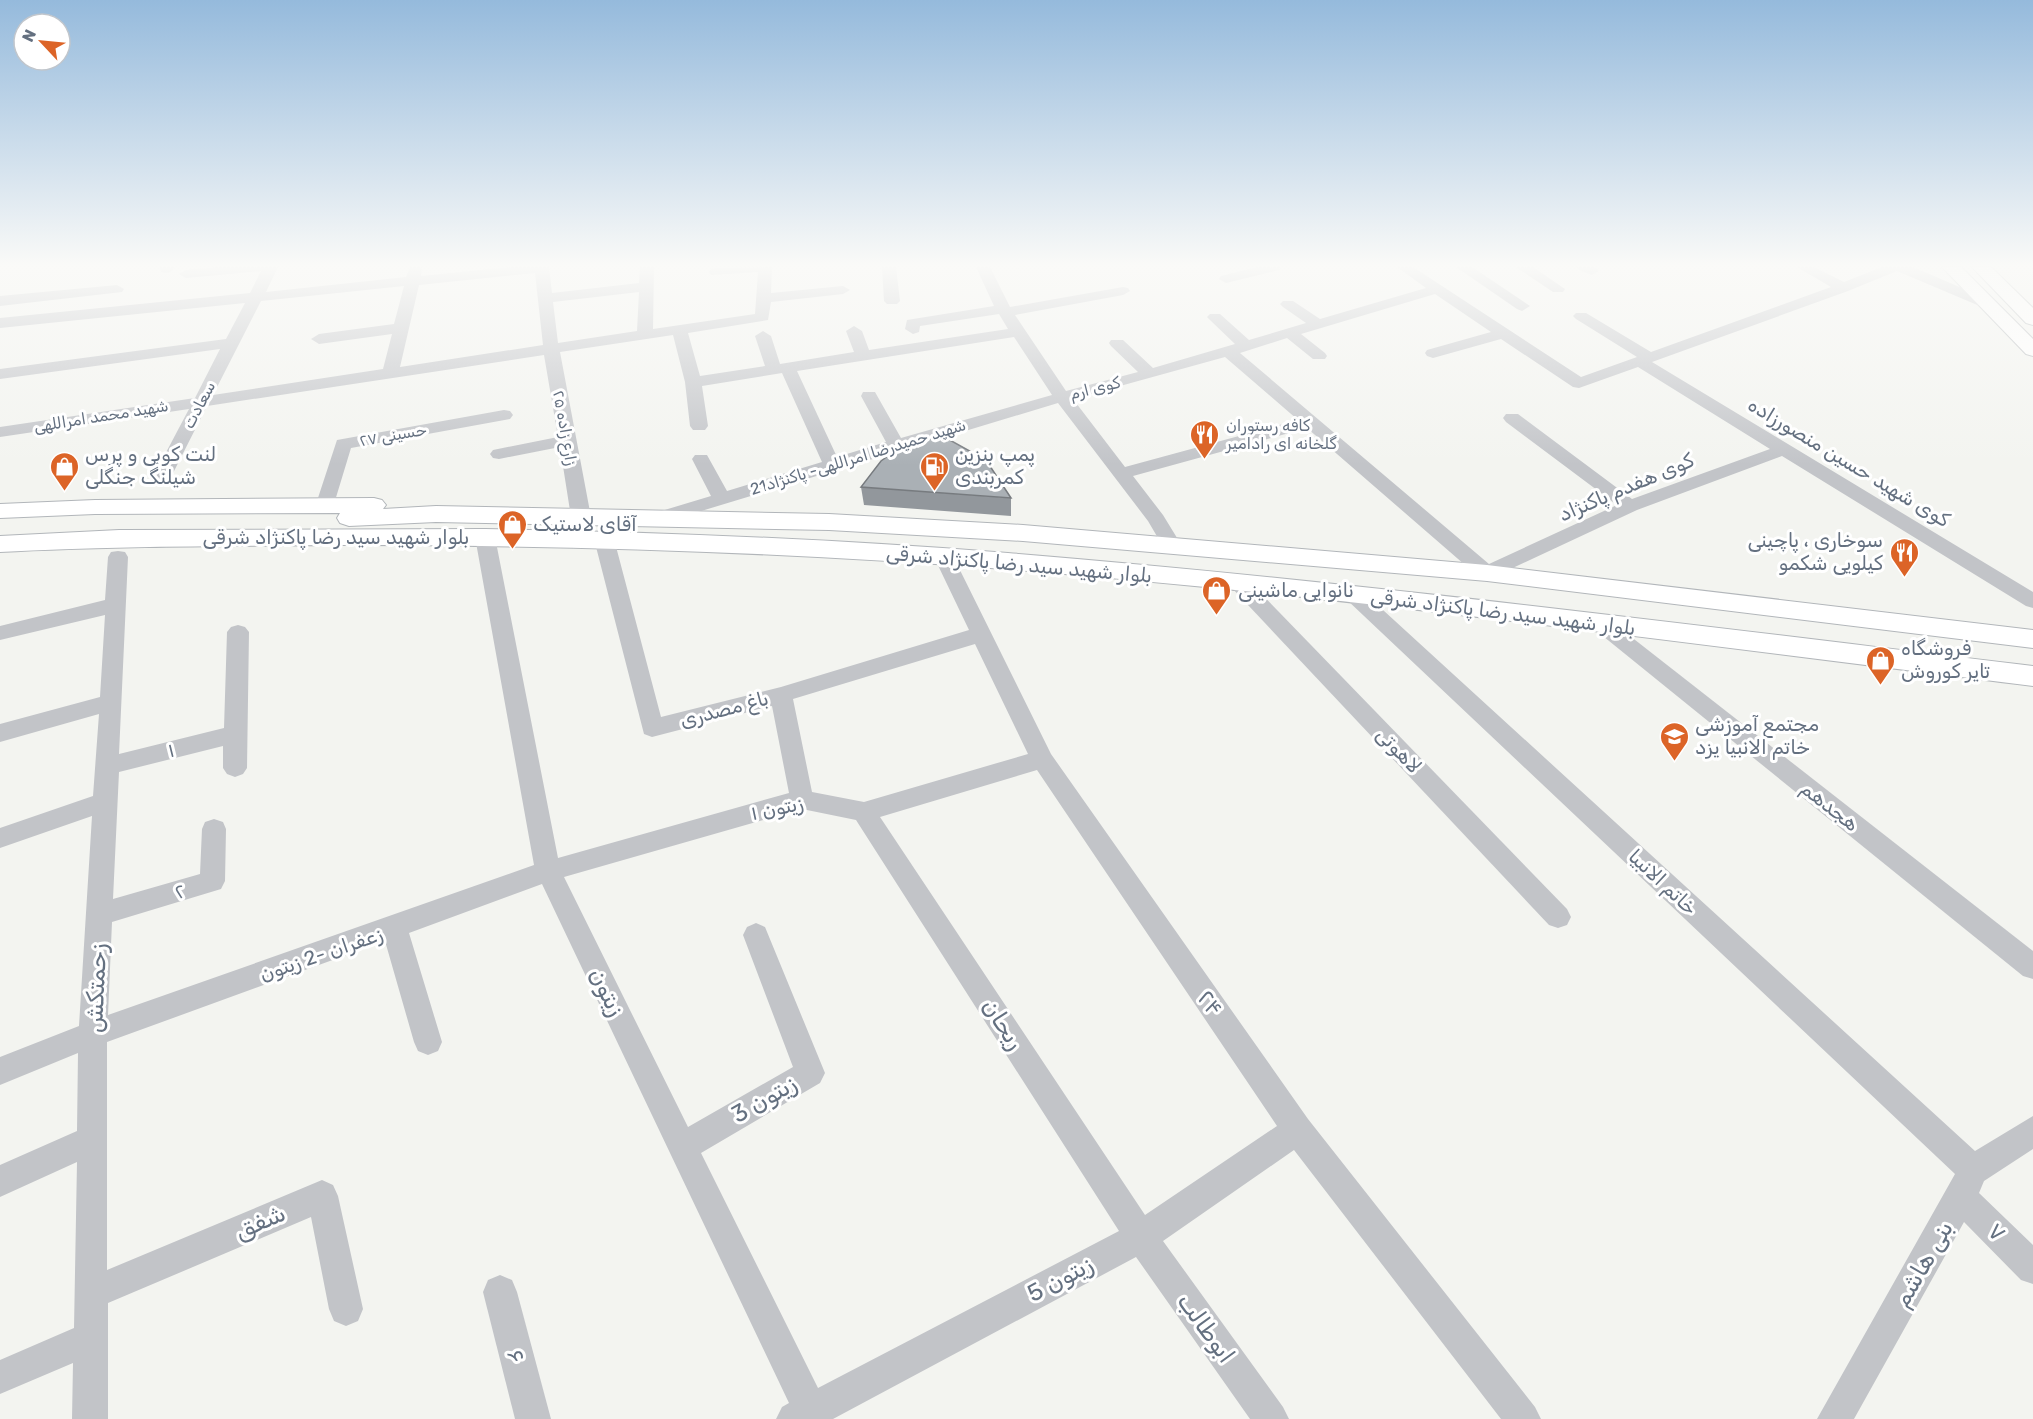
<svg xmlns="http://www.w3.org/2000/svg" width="2033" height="1419" font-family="Rubik,'Noto Naskh Arabic',sans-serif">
	<rect width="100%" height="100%" fill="#f3f4f0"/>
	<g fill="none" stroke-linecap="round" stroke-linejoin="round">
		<defs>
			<g id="major">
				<path d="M1942,267H1961L2033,339V356L2026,354Z"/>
				<path d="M1972,267H1991L2033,308V325L2026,323Z"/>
				<path d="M374,498L382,500L386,505L383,509L436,506L829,514L1023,525L1487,565L2033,630V648L1487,581L1023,541L829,530L436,522L349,526L340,523L337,518L340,513L95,514L0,518V504L95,500Z"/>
				<path d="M485,529C659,532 834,539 1008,553C1351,581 1692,625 2033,666V686C1691,644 1348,596 1004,569C782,552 561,545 338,545C225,546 113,546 0,552V536L119,530Z"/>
			</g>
		</defs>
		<use href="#major" stroke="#b2b6ba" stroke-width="2"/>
		<g fill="#c2c4c8" fill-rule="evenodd">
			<path d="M160,267H175C171,273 168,274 161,272Z"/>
			<path d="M217,267H278L266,292L406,277L410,267H422L421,276L511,267H549L552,293L639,283L640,267H654L653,329L755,314L758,272L711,275L709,272L711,269L716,268L772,267L771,293L843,286L850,290L843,294L771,302L768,320L688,333L700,376L765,366L755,336L763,331L771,336L780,364L854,352L846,331L854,326L862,331L869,350L1008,329L999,314L920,326L919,332L913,334L905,329L907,320L994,306L976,267H990L1010,307L1123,287L1128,288L1130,291L1123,295L1015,315L1066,391L1138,372L1111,346L1109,343L1111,340H1123L1153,368L1235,344L1210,320L1207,317L1210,314H1220L1249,340L1306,323L1283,307L1280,304L1283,301H1293L1320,319L1426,288L1397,267H1413L1581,377L1637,357L1576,319L1573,316L1576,313H1586L1651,352L1831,287L1797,267H1814L1844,282L1882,267H1913L1992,301L1995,304L1987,309L1982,307L1897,271L1848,291L1652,362L2033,592V608L2026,606L1782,456L1637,510L1487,580L1480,578L1307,428L1133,476L1163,515L1182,546L1179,550L1172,552L1165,550L1148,521L1058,403L655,525L648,523L645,519L648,515L711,496L692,459L695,455H707L727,491L822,462L782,373L702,386L708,426L705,430H693L690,426L685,382L673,335L560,352L591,517L588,521H574L571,517L560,447L499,459L493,458L490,454L493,450L558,437L544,355L207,406L170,479L167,483H155L152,479L189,409L0,437V427L195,398L220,349L0,379V369L226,339L245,303L0,328V318L250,293L261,271L186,278L179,274L186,270ZM535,273L543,345L400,367L419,285ZM404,286L394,324L319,334L311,339L319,344L392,334L383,369L213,395L261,301ZM639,292L637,331L558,343L553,302ZM1435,294L1491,332L1427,350L1425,353L1427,356L1433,358L1501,339L1573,387L1579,388L1638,367L1770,449L1632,499L1518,414H1506L1503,418L1506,422L1617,505L1489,564L1240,353L1287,338L1313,359H1325L1327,356L1325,353L1301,334ZM1014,337L1052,395L901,438L875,392H863L861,396L886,442L837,457L797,371ZM1225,357L1298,420L1125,467L1073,399Z"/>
			<path d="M882,267H896L900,301L897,304H887L884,301Z"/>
			<path d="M1257,267H1281L1279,270L1226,283L1219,279L1221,276Z"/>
			<path d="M1456,267H1472L1530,306L1522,311L1517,309Z"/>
			<path d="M1516,267H1533L1565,289L1563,292H1553Z"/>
			<path d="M1577,267H1595L1599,271L1592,275L1579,270Z"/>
			<path d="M117,285L124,289L122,292L0,306V296Z"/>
			<path d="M504,410L510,411L513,415L510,419L351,448L334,504L332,508H318L316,504L337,440Z"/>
			<path d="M485,531L492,533L495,537L558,858L789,793L772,706L652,737L644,734L594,539L597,535L604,533L611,535L614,539L661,717L781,687L969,630L934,557L937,552L944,551L951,552L1051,754L1308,1119L1535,1407L1541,1419H1501L1294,1150L1163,1241L1283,1407L1289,1419H1250L1136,1257L833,1419H776L782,1407L789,1403L542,884L409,933L442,1042L438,1051L428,1055L418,1051L414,1042L385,941L107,1042V1270L322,1180L333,1185L338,1196L363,1309L358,1321L346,1326L334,1321L329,1309L311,1217L108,1303V1419H72L73,1363L0,1394V1360L74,1328L77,1162L0,1197V1165L77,1131L78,1053L0,1085V1057L79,1026L92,816L0,848V828L93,796L99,714L0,742V724L100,697L105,615L0,640V626L105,600L108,557L111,552L118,551L125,552L128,557L119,754L224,728L227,632L231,627L238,625L245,627L249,632L247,768L243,774L235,777L227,774L223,768V746L119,772L113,899L200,874L202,829L205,822L214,819L223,822L226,829L225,881L221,889L112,922L108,1015L534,865L475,537L478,533ZM975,644L1028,754L864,802L812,792L793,699ZM1037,770L1277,1126L1145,1215L880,817ZM802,809L856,820L1119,1231L818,1388L701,1153L820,1083L825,1073L765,927L756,923L747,927L743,935L793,1067L688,1127L564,877Z"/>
			<path d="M1239,576L1246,578L1567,909L1571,917L1567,925L1558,928L1549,925L1232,588L1229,583L1232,578Z"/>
			<path d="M1353,587L1360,589L1975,1151L2033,1116V1149L1984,1181L1979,1193L2033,1245V1284L2021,1280L1964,1222L1854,1419H1817L1955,1174L1346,599L1343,594L1346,589Z"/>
			<path d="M1600,616L1607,618L2033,951V979L2023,976L1593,628L1590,623L1593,618Z"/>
			<path d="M500,1275L512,1280L517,1292L551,1419H515L483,1292L488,1280Z"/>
		</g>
		<use href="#major" fill="#fff" fill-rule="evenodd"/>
	</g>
	<path fill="#92979c" d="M861,487L1011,498V516L864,505Z"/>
	<path fill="#aab0b5" stroke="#777b7f" stroke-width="1.5" d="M912,439H948L986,460L1011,498L861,487L881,461Z"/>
	<linearGradient id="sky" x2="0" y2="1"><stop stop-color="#95badc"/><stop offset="0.57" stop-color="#fafaf8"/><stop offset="1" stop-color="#fafaf8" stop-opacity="0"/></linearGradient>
	<rect width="2033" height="465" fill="url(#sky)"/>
	<defs>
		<symbol id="restaurant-pin" viewBox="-11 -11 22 30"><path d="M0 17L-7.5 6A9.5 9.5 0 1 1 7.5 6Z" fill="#dc6427" stroke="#fff"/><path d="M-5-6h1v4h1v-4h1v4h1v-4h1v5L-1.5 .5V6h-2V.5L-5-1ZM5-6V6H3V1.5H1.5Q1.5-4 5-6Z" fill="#fff"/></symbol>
		<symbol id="shop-pin" viewBox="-11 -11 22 30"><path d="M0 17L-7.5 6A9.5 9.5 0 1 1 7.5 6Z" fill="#dc6427" stroke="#fff"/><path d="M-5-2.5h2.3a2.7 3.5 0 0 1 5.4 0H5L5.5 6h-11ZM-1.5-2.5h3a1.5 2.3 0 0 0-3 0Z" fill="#fff"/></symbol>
		<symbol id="fuel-pin" viewBox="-11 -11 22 30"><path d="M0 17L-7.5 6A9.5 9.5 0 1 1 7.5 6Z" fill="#dc6427" stroke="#fff"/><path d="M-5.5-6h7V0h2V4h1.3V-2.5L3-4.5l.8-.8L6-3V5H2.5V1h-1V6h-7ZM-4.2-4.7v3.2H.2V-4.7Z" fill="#fff"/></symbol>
		<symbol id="school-pin" viewBox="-11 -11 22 30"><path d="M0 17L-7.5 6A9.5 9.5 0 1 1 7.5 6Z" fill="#dc6427" stroke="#fff"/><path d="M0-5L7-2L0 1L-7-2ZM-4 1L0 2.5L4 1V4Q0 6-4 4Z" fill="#fff"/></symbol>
	</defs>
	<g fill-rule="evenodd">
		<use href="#restaurant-pin" x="1188" y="418" width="33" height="45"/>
		<use href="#shop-pin" x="48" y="450" width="33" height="45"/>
		<use href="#fuel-pin" x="918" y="450" width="33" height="45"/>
		<use href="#shop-pin" x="496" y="508" width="33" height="45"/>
		<use href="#restaurant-pin" x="1888" y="536" width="33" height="45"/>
		<use href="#shop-pin" x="1200" y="574" width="33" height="45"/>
		<use href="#shop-pin" x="1864" y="644" width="33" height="45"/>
		<use href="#school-pin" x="1658" y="720" width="33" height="45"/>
	</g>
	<g text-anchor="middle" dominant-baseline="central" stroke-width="6" stroke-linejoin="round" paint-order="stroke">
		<g font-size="16" fill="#647080" stroke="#fff">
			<text transform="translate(1095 388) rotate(-14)">کوی ارم</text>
			<text transform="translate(199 405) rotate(-62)">سعادت</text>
			<text transform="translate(101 416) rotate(-9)">شهید محمد امراللهی</text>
			<text transform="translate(565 428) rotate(80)">زارع زاده ۲۵</text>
			<text transform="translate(393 435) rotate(-10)">حسینی ۲۷</text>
			<text transform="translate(858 457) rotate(-17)">شهید حمیدرضا امراللهی- پاکنژاد21</text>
		</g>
		<g font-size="16" fill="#647080" stroke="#fff" text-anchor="start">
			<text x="1226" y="425">کافه رستوران<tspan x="1226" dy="18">گلخانه ای رادامیر</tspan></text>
		</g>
		<g font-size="20" fill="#647080" stroke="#fff" text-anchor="start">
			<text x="85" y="454">لنت کوبی و پرس<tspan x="85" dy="23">شیلنگ‌ جنگلی</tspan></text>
			<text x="955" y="454">پمپ بنزین<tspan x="955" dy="23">کمربندی</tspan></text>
			<text x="533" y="524">آقای لاستیک</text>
			<text x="1883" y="540" text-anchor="end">سوخاری ، پاچینی<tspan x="1883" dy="23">کیلویی شکمو</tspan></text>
			<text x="1238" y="590">نانوایی ماشینی</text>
			<text x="1901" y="648">فروشگاه<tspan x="1901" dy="23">تایر کوروش</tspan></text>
			<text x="1695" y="724">مجتمع آموزشی<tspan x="1695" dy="23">خاتم الانبیا یزد</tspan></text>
		</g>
		<g font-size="20" fill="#647080" stroke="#fff">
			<text transform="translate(1849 462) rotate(31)">کوی شهید حسین منصورزاده</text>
			<text transform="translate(1626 487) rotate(-23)">کوی هفدم پاکنژاد</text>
			<text x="336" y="537">بلوار شهید سید رضا پاکنژاد شرقی</text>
			<text transform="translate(1019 564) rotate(5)">بلوار شهید سید رضا پاکنژاد شرقی</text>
			<text transform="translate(1503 612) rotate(7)">بلوار شهید سید رضا پاکنژاد شرقی</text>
			<text transform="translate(724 709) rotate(-15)">باغ مصدری</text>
			<text transform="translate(171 750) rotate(-14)">۱</text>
			<text transform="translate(1399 750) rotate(46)">لاهوتی</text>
			<text transform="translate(1830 806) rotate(38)">هجدهم</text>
			<text transform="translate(777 808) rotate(-12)">زیتون ۱</text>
			<text transform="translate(1663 882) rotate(43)">خاتم الانبیا</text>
			<text transform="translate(180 891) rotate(-17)">۲</text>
			<text transform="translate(321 954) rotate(-19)">زعفران -2 زیتون</text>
		</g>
		<g font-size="24" fill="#647080" stroke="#fff">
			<text transform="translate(96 988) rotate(-87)">زحمتکش</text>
			<text transform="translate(607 992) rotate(64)">زیتون</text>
			<text transform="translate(1210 1003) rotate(55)">۲۴</text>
			<text transform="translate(1003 1024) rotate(57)">ریحان</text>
			<text transform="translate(764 1099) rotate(-30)">زیتون 3</text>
			<text transform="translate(260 1222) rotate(-23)">شفق</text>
			<text transform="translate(1997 1232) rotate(44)">۷</text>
			<text transform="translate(1923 1264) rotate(-60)">بنی هاشم</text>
			<text transform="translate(1060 1279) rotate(-28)">زیتون 5</text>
			<text transform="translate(1206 1328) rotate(54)">ابوطالب</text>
			<text transform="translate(516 1356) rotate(76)">۶</text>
		</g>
	</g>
	<g transform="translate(42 42) rotate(296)"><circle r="28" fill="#ffffff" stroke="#c1c6cc" stroke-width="1.5"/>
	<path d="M0-4.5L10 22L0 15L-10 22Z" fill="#dc6427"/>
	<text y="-9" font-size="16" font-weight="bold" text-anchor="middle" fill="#647080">N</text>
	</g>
</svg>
